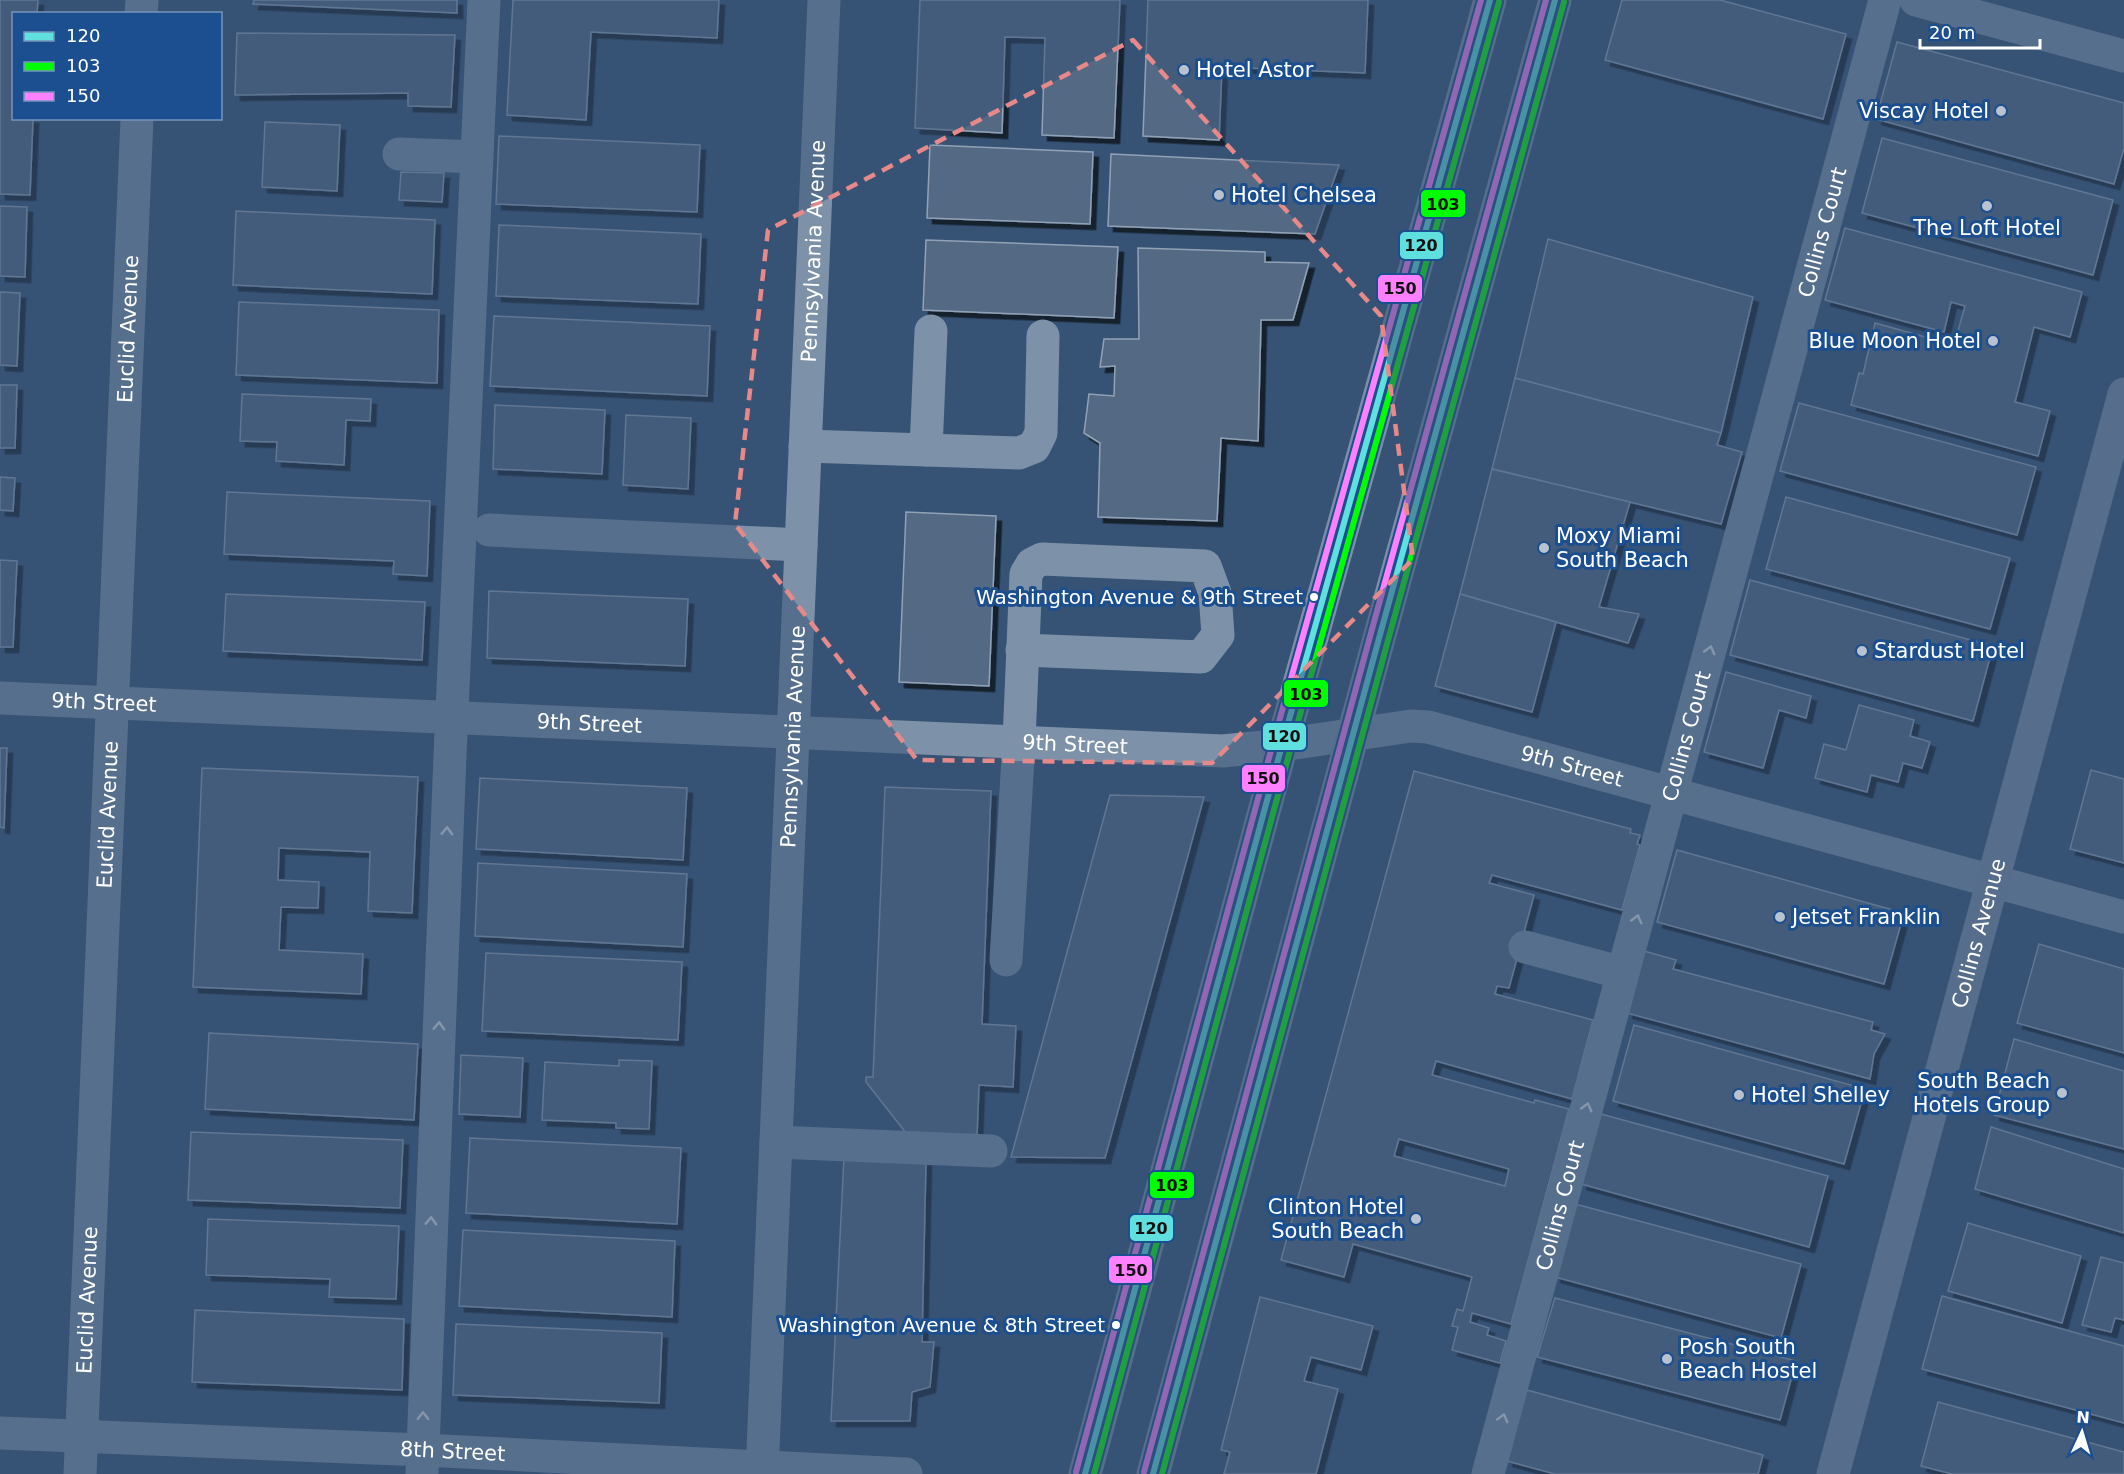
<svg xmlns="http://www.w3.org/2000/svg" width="2124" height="1474" font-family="'DejaVu Sans',sans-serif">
	<defs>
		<filter id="shadow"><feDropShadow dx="5.5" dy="5.5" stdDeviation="0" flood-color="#0009"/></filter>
	</defs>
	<rect width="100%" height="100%" fill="#365274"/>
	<g fill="#526984" stroke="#92a2b6" stroke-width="1.5" fill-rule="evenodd" filter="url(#shadow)">
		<path d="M0,0H38L37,14H14V118H33L30,195L0,194Z"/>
		<path d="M254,0H457V13L253,4Z"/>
		<path d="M513,0H719L717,38L591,32L586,120L507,115Z"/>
		<path d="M920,0H1120L1114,138L1042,135L1045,38L1005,37L1002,133L915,128Z"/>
		<path d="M1148,0H1368L1365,73L1222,67L1219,140L1143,136Z"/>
		<path d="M1622,0H1720L1846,34L1823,119L1605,60Z"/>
		<path d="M237,33L455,35L451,107L408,106V93L235,95Z"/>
		<path d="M1897,42L2124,103V148L2114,184L1876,119Z"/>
		<path d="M265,122L340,125L337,191L262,187Z"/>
		<path d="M499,136L700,145L697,212L496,204Z"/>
		<path d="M1882,138L2113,200L2093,275L1862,213Z"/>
		<path d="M930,145L1093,152L1090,224L927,218Z"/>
		<path d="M1111,154L1339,165L1315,234L1108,226Z"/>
		<path d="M401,172L444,173L442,202L399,200Z"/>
		<path d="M0,206L27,207L25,277L0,276Z"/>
		<path d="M236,211L435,220L432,294L233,285Z"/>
		<path d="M499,225L701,234L698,304L496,296Z"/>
		<path d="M1845,228L2082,292L2070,337L2034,327L2015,402L2050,411L2038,456L1851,405L1859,373L1863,374L1875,323L1954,345L1965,306L1951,302L1944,332L1825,300Z"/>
		<path d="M1548,239L1753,297L1721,433L1515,378Z"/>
		<path d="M926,240L1118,247L1114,318L923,310Z"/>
		<path d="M1138,248L1265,252V262L1309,263L1293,320H1261L1258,441L1221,438L1217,521L1098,517L1100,443L1084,433L1089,394L1114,396L1115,366L1100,367L1104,339H1139Z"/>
		<path d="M0,292L20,293L17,366L0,365Z"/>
		<path d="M239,302L439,310L437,383L236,375Z"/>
		<path d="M494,316L710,326L707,396L490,386Z"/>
		<path d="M1515,378L1721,433L1717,445L1742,452L1721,524L1492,469Z"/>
		<path d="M0,385H17L15,448H0Z"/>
		<path d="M242,394L371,399L370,421L346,420L344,465L276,461L277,442L240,441Z"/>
		<path d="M1799,403L2036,467L2017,535L1780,471Z"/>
		<path d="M495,405L605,410L602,474L493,469Z"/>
		<path d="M626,415L691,418L688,489L623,485Z"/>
		<path d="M1492,469L1630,502L1599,607L1639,614L1628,643L1460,594Z"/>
		<path d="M0,477L15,478L13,511L0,510Z"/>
		<path d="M227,492L430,501L427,576L393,574L394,561L224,554Z"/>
		<path d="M1786,497L2010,558L1990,629L1766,569Z"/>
		<path d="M906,512L996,516L989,686L899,682Z"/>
		<path d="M0,560L17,561L13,647H0Z"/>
		<path d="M1750,580L1993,646L1973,721L1730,655Z"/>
		<path d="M489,591L688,599L685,666L487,658Z"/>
		<path d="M226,594L425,602L422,660L223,651Z"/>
		<path d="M1460,594L1556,622L1532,712L1435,686Z"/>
		<path d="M1726,672L1811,696L1806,718L1779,710L1763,768L1704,752Z"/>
		<path d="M1859,705L1914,720L1910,736L1930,742L1922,768L1903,763L1898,782L1871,775L1867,792L1815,778L1824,744L1846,750Z"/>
		<path d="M0,748H7L4,828L0,827Z"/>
		<path d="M202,768L418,777L412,913L368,911L370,852L279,848L278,880L319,882L318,908L281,907L279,950L363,954L361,994L193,987Z"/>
		<path d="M2091,770L2124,779V863L2070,849Z"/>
		<path d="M1414,771L1631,829L1630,833L1640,835L1637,844L1640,845L1622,910L1492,875L1489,883L1534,895L1509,988L1497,986L1495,994L1593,1020L1572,1099L1436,1061L1432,1075L1534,1103L1535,1100L1569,1109L1511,1324L1472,1313L1470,1322L1489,1328L1487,1335L1506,1341L1500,1363L1452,1350L1458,1327L1452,1326L1457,1309L1463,1311L1472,1277L1353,1244L1344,1277L1281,1260ZM1399,1139L1509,1169L1505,1186L1394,1156Z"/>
		<path d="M480,778L687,788L683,860L476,849Z"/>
		<path d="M885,787L991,791L982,1024L1016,1026L1013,1087L979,1085L977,1136L906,1133L866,1082V1077H873Z"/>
		<path d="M1110,795L1204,797L1105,1158L1011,1157Z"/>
		<path d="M1677,850L1904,913L1884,984L1657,922Z"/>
		<path d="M478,863L687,874L683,947L475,936Z"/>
		<path d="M2039,944L2124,969V1053L2017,1023Z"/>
		<path d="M1644,951L1676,960L1673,969L1873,1022L1871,1030L1885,1034L1874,1054L1870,1079L1627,1013Z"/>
		<path d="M486,953L682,962L678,1040L482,1031Z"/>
		<path d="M1634,1025L1865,1089L1844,1164L1613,1101Z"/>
		<path d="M209,1033L418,1044L414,1120L205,1109Z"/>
		<path d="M2014,1039L2124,1071V1149L1994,1115Z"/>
		<path d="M461,1055L523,1058L520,1117L459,1114Z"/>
		<path d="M619,1060L652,1061L649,1129L616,1128V1123L542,1120L545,1062L619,1066Z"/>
		<path d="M1601,1114L1828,1176L1809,1247L1581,1184Z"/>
		<path d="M1991,1127L2124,1169V1233L1975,1189Z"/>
		<path d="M191,1132L403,1140L400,1208L188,1200Z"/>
		<path d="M470,1138L681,1148L677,1224L466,1213Z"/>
		<path d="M844,1156L926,1161L922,1342H934L930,1387L912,1392L910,1421H831Z"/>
		<path d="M1575,1204L1801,1264L1781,1338L1555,1277Z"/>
		<path d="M208,1219L399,1226L396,1299L329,1297L330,1279L206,1275Z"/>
		<path d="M1968,1223L2081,1256L2062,1323L1948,1291Z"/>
		<path d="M463,1230L675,1241L672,1317L459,1306Z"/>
		<path d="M2101,1257L2124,1263V1320L2115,1318L2111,1332L2082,1325Z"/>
		<path d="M1942,1296L2124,1346V1423L1922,1369Z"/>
		<path d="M1260,1297L1373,1326L1361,1370L1311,1357L1304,1381L1338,1389L1316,1474H1224L1230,1452L1221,1450Z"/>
		<path d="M1555,1298L1796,1361L1780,1420L1537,1357Z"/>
		<path d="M195,1310L404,1319L402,1390L192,1382Z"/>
		<path d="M456,1324L662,1333L659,1403L453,1395Z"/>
		<path d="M1527,1390L1763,1455L1758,1474H1555L1507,1461Z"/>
		<path d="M1938,1402L2124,1452V1474H1952L1921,1466Z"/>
	</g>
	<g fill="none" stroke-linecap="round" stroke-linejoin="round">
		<g stroke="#7d92a8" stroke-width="33">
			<path d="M1916,0L2124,56"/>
			<path d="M141,14L142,0"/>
			<path d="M399,154L477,157"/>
			<path d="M805,446L1019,453L1034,447L1041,433L1043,336"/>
			<path d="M926,450L931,331"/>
			<path d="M489,530L801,545"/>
			<path id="s1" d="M0,698L1223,751L1282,745L1411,726L1428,727L2124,917"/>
			<path d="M1525,947L1623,973"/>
			<path d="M1006,960L1019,741L1026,574L1032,564L1042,559L1205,566L1215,593L1218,635L1201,657L1022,650"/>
			<path d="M776,1142L991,1151"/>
			<path id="s2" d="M0,1433L423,1450L906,1474"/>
			<path id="s3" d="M80,1474L137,118"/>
			<path d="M422,1474L450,755L484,0"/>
			<path id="s4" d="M762,1474L824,0"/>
			<path id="s5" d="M1488,1474L1885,0"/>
		</g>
		<g stroke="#7d8ea7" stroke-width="33">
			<path d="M1085,1474L1282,745L1490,0"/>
			<path d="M1153,1474L1378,642L1555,0"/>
			<path id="s6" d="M1833,1474L2124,394"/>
		</g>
		<defs>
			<g id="bus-1">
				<path d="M1085,1474L1282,745L1490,0"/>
				<path d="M1153,1474L1378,642L1555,0"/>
			</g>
			<g id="bus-2">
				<path d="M1094,1474L1291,747L1499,2"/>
				<path d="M1162,1474L1387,644L1564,2"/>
			</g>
			<g id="bus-3">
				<path d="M1076,1472L1273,743L1481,0"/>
				<path d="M1144,1472L1369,640L1546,0"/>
			</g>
		</defs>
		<use href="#bus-1" stroke="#1b4f8f" stroke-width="10"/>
		<use href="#bus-2" stroke="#1b4f8f" stroke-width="10"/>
		<use href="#bus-3" stroke="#1b4f8f" stroke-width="10"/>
		<use href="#bus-1" stroke="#60dfdf" stroke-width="6"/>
		<use href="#bus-2" stroke="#0f0" stroke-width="6"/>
		<use href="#bus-3" stroke="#ff80ff" stroke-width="6"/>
	</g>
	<defs><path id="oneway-chevron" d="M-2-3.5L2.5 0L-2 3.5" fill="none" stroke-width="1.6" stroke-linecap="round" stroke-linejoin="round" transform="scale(1.5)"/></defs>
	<g stroke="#e5e9ee">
		<use href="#oneway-chevron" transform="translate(1710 650) rotate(-75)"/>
		<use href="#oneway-chevron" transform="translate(447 831) rotate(-88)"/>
		<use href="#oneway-chevron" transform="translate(1637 919) rotate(-75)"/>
		<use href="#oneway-chevron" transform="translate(439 1026) rotate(-88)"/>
		<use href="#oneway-chevron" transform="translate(1587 1107) rotate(-75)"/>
		<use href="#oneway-chevron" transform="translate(431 1221) rotate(-88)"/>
		<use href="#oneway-chevron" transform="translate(423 1416) rotate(-89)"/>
		<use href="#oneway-chevron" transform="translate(1503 1418) rotate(-75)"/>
	</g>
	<path d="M0 0H2124V1474H0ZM1133,40L1381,316L1413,559L1212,763L917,760L735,524L768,230Z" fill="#365274" fill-opacity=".55" fill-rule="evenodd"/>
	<path fill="none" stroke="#e88989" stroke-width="4.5" stroke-dasharray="12 8" stroke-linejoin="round" d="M1133,40L1381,316L1413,559L1212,763L917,760L735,524L768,230Z"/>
	<g fill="#b9c2ce" stroke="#1b4f8f" stroke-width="2">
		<circle cx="1184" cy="70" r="6"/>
		<circle cx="2001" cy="111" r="6"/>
		<circle cx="1219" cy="195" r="6"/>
		<circle cx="1987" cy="206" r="6"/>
		<circle cx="1993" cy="341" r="6"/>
		<circle cx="1544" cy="548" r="6"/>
		<circle cx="1862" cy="651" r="6"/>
		<circle cx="1780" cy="917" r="6"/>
		<circle cx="2062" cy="1093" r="6"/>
		<circle cx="1739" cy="1095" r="6"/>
		<circle cx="1416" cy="1219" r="6"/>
		<circle cx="1667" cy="1359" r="6"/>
	</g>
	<g fill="#fff" stroke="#1b4f8f" stroke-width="2">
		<circle cx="1314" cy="597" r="5"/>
		<circle cx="1116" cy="1325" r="5"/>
	</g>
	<g text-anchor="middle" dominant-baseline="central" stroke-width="6" stroke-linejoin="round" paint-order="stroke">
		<g font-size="20" fill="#fff" stroke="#1b4f8f" text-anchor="end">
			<text x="1303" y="597">Washington Avenue &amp; 9th Street</text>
			<text x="1105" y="1325">Washington Avenue &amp; 8th Street</text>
		</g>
		<g font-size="21" fill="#fff" stroke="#1b4f8f" text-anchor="start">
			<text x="1196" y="70">Hotel Astor</text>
			<text x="1989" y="111" text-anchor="end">Viscay Hotel</text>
			<text x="1231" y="195">Hotel Chelsea</text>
			<text x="1987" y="228" text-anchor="middle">The Loft Hotel</text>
			<text x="1981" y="341" text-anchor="end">Blue Moon Hotel</text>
			<text x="1556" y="536">Moxy Miami<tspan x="1556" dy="24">South Beach</tspan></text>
			<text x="1874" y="651">Stardust Hotel</text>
			<text x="1792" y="917">Jetset Franklin</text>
			<text x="2050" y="1081" text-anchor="end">South Beach<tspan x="2050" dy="24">Hotels Group</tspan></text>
			<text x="1751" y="1095">Hotel Shelley</text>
			<text x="1404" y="1207" text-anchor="end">Clinton Hotel<tspan x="1404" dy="24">South Beach</tspan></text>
			<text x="1679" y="1347">Posh South<tspan x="1679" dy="24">Beach Hostel</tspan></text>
		</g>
		<g font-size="21" fill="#fff" stroke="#1b4f8f">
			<text stroke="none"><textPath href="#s5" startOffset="1286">Collins Court</textPath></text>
			<text stroke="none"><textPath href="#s4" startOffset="1224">Pennsylvania Avenue</textPath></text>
			<text stroke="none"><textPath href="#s3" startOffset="1146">Euclid Avenue</textPath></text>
			<text stroke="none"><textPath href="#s1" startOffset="104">9th Street</textPath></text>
			<text stroke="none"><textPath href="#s1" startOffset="590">9th Street</textPath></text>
			<text stroke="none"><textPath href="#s4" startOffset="738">Pennsylvania Avenue</textPath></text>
			<text stroke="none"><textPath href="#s5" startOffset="764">Collins Court</textPath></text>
			<text stroke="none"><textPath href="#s1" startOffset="1076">9th Street</textPath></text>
			<text stroke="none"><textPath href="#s1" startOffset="1580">9th Street</textPath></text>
			<text stroke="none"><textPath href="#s3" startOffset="660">Euclid Avenue</textPath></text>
			<text stroke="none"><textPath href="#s6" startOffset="560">Collins Avenue</textPath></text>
			<text stroke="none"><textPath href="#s5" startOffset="278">Collins Court</textPath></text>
			<text stroke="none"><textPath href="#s3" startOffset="174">Euclid Avenue</textPath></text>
			<text stroke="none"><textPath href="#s2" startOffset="453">8th Street</textPath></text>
		</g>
	</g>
	<g stroke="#1b4f8f" stroke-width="2">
		<rect x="1420" y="189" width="46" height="29" rx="6" fill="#0f0"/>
		<rect x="1399" y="231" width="45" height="29" rx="6" fill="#60dfdf"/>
		<rect x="1377" y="274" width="46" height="29" rx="6" fill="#ff80ff"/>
		<rect x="1283" y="679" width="46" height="29" rx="6" fill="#0f0"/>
		<rect x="1262" y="722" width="45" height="29" rx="6" fill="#60dfdf"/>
		<rect x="1241" y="764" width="45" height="29" rx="6" fill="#ff80ff"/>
		<rect x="1149" y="1171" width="46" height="28" rx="6" fill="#0f0"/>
		<rect x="1129" y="1214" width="45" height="28" rx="6" fill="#60dfdf"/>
		<rect x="1108" y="1255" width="45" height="29" rx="6" fill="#ff80ff"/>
	</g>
	<g font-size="16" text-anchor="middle" font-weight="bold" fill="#111">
		<text x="1443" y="210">103</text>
		<text x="1421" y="251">120</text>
		<text x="1400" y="294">150</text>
		<text x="1306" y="700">103</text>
		<text x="1284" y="742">120</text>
		<text x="1263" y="784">150</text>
		<text x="1172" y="1191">103</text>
		<text x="1151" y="1234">120</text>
		<text x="1131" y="1276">150</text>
	</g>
	<rect x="12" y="12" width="210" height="108" fill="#1b4f8f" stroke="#7695bc" stroke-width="1.5"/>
	<rect x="24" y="32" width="30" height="9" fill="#60dfdf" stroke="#7695bc" stroke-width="1.5"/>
	<text x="66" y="42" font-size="18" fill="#ffffff">120</text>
	<rect x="24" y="62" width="30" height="9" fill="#00ff00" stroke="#7695bc" stroke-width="1.5"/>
	<text x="66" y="72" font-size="18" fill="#ffffff">103</text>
	<rect x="24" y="92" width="30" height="9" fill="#ff80ff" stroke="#7695bc" stroke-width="1.5"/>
	<text x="66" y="102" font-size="18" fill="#ffffff">150</text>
	<g transform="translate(2082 1432) rotate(4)" stroke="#1b4f8f" stroke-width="4.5" paint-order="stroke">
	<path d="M0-4.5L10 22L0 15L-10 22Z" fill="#ffffff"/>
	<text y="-9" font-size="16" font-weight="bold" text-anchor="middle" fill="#ffffff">N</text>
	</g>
	<path d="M1920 39v9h120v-9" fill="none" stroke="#ffffff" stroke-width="3"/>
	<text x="1929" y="39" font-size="18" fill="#ffffff" stroke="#1b4f8f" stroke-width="4.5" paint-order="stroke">20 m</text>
</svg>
